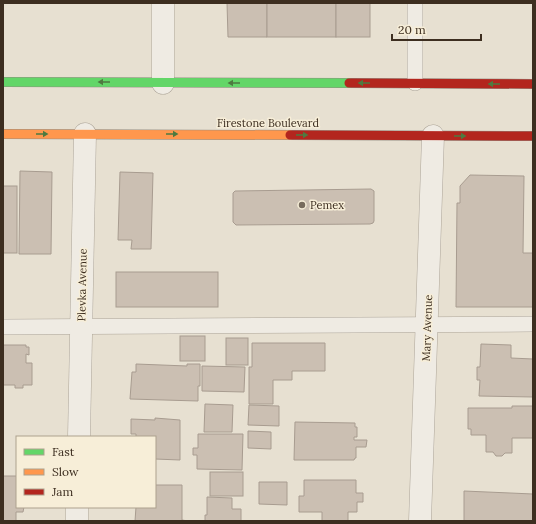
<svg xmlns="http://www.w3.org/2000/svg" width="536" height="524" font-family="Lora,serif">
	<rect width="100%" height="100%" fill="#e7e0d1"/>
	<g fill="#cbbfb2" stroke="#a89c90">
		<path d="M227,3H267V37H228Z"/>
		<rect x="267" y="3" width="69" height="34"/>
		<rect x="336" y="3" width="34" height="34"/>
		<path d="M20,171L52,172L51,254H19Z"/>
		<path d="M120,172L153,173L151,249H131L132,240H118Z"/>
		<path d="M470,175L524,176L523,253H533V307H456L457,203H460V186Z"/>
		<rect x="3" y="186" width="14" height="67"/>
		<path d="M371,189L374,191V221L373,223L370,224L236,225L233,222V193L235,191Z"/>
		<rect x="116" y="272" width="102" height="35"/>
		<rect x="180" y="336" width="25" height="25"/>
		<rect x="226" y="338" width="22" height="27"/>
		<path d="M252,343H325V371H292V380H273V404H249V367H252Z"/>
		<path d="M481,344L511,345V358L533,359V397L479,396L480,380H477V367H480Z"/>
		<path d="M3,345H26V347H29V355L26,354V363H32V385H23V388H15V385H3Z"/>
		<path d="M136,364L187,366V364H200V386H198V401L130,399L132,372H136Z"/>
		<path d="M202,366L245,367L244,392L202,391Z"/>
		<path d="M205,404L233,405L232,432H204Z"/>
		<path d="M249,405L279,406V426L248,425Z"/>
		<path d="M512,406H533V438H512V453H505L502,456H496L493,452H486V435H471V429H468V408H512Z"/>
		<path d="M155,418L180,420V460L155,459V437H136V434H131V419L155,420Z"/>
		<path d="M295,422L355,423V427H357V437H354V440H367L366,447H356V458H355L354,460H294Z"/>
		<path d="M248,431L271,432V449L248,448Z"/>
		<path d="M198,434H243L242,470L197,469V455H193V448H198Z"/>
		<rect x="210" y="472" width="33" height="24"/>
		<path d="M3,476H17V507H24L23,512H16V521H3Z"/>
		<path d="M304,480H356V493H363V502H357V512H348V521H322V512H299V496H304Z"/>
		<path d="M259,482H287V505L259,504Z"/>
		<path d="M155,485H182V520L188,521H135L136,507H155Z"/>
		<path d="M464,491L533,494V521H464Z"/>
		<path d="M207,497L232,498V509H241V521H205V515H207Z"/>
	</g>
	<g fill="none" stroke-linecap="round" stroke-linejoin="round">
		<defs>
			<g id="lane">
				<path d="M415,3V83"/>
				<path d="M3,327L533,324"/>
			</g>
			<g id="street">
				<path d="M163,3V83"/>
				<path d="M79,437L85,134"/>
				<path d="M77,521V507"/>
				<path d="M420,521L433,136"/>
			</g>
			<path id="fast" d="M3,82L349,83"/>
			<path id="slow" d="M3,134L290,135"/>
			<g id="jam">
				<path d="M349,83L533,84"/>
				<path d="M290,135L533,136"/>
			</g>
		</defs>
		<use href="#lane" stroke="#ada599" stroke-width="16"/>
		<use href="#street" stroke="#ada599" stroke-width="23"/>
		<use href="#fast" stroke="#928b80" stroke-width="10"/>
		<use href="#slow" stroke="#928b80" stroke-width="10"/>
		<use href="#jam" stroke="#928b80" stroke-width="10"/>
		<use href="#lane" stroke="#efebe3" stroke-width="15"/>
		<use href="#street" stroke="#efebe3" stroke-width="22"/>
		<use href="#fast" stroke="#63d668" stroke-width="9"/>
		<use href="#slow" stroke="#ff974d" stroke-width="9"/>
		<use href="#jam" stroke="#b3261e" stroke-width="9"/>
	</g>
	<defs><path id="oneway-solid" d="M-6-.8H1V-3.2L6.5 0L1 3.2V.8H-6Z"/></defs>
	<g fill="#4e7a40">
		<use href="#oneway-solid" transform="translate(104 82) rotate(-180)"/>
		<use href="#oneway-solid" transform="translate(234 83) rotate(-180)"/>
		<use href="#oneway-solid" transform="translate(364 83) rotate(-180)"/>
		<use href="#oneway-solid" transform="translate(494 84) rotate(-180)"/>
		<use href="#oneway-solid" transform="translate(42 134)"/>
		<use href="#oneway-solid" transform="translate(172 134)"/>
		<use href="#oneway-solid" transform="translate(302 135)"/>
		<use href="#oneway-solid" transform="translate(460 136)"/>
	</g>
	<circle fill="#786c5e" stroke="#f7eed8" stroke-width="1.5" cx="302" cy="205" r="4"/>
	<g text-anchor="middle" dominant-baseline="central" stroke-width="3" stroke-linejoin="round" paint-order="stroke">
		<g font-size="11" fill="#3d2e20" stroke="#f7eed8">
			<text x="268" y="123">Firestone Boulevard</text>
			<text transform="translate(82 285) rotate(-89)">Plevka Avenue</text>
			<text transform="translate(427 328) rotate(-88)">Mary Avenue</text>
		</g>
		<g font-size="11" fill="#3d2e20" stroke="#f7eed8" text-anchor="start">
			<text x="310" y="205">Pemex</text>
		</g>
	</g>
	<rect width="536" height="524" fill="none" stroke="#3d2e20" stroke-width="8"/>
	<rect x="16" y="436" width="140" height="72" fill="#f7eed8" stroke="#ada18e"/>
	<rect x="24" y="449" width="20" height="6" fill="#63d668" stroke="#ada18e"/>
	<text x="52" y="456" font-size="12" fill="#3d2e20">Fast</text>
	<rect x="24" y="469" width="20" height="6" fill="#ff974d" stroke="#ada18e"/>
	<text x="52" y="476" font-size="12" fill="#3d2e20">Slow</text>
	<rect x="24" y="489" width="20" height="6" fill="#b3261e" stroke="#ada18e"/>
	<text x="52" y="496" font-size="12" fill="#3d2e20">Jam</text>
	<path d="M392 34v6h89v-6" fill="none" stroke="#3d2e20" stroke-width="2"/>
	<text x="398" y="34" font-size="12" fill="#3d2e20" stroke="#f7eed8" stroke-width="3" paint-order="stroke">20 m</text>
</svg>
